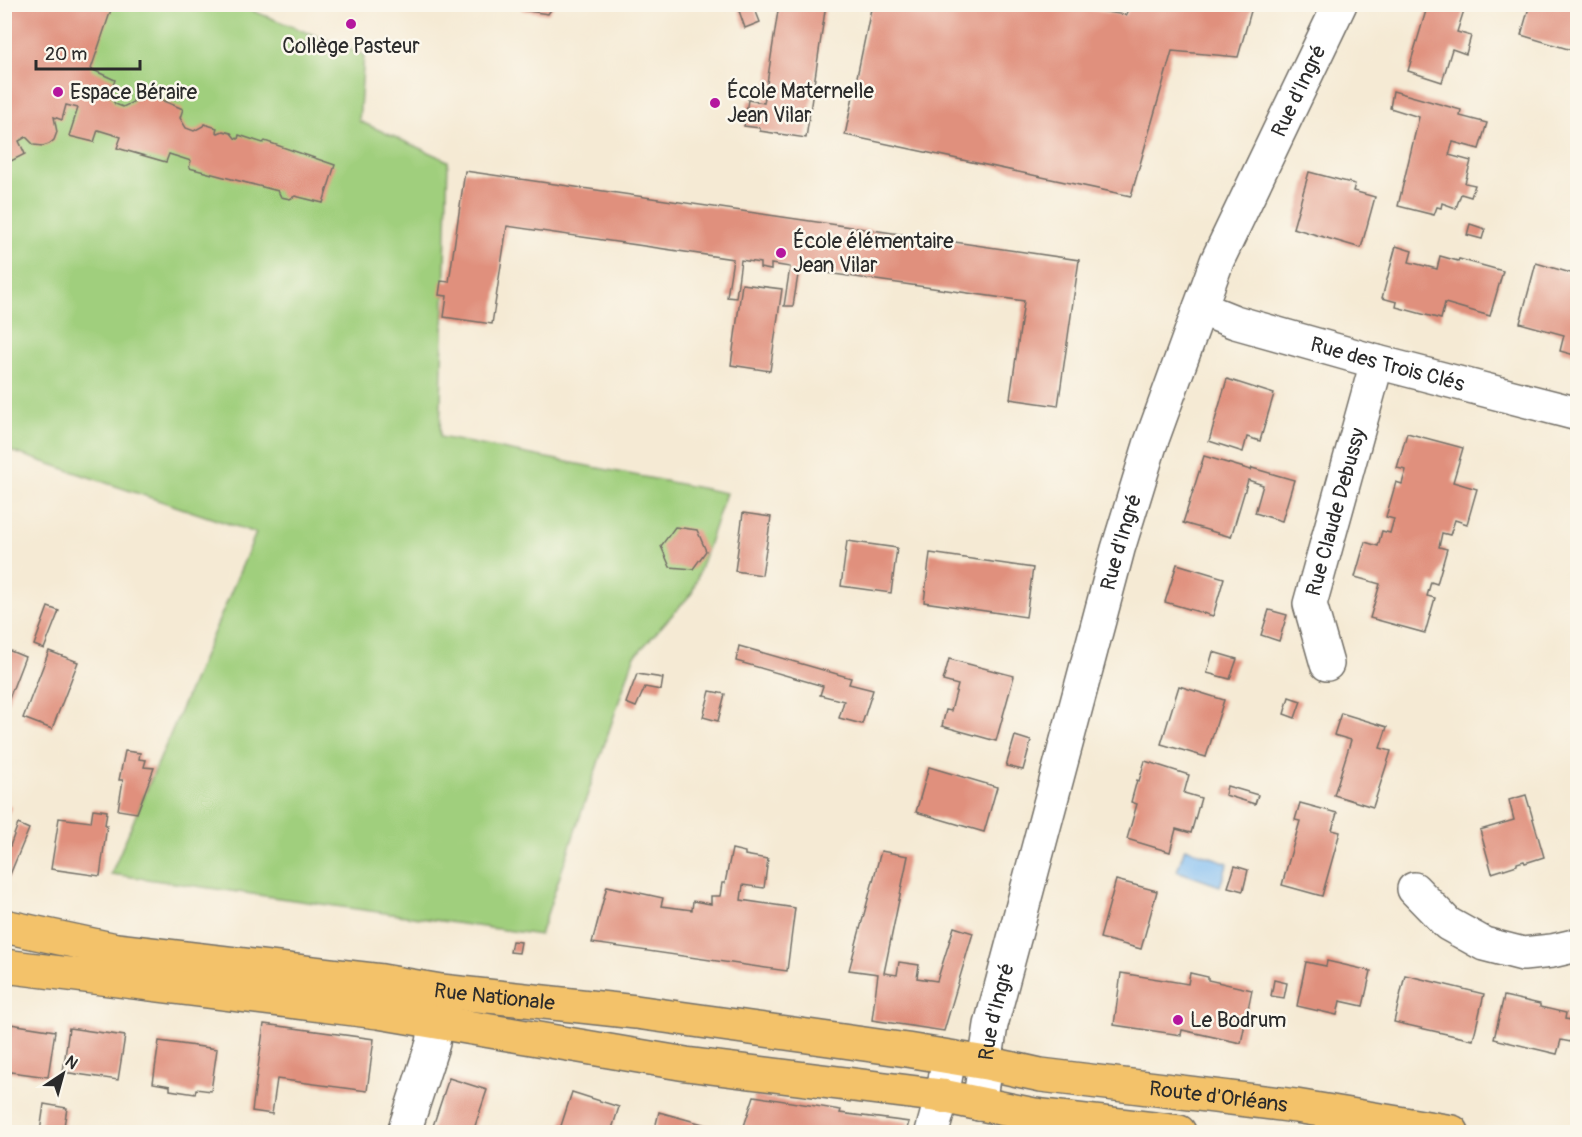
<svg xmlns="http://www.w3.org/2000/svg" width="1582" height="1137" font-family="Pangolin,sans-serif">
	<rect width="100%" height="100%" fill="#fbf7ec"/>
	<filter id="ink" filterUnits="userSpaceOnUse"><feTurbulence type="fractalNoise" baseFrequency=".0167" numOctaves="2"/><feDisplacementMap in="SourceGraphic" scale="12" xChannelSelector="R" yChannelSelector="G"/><feConvolveMatrix kernelMatrix="1 2 1 2 8 2 1 2 1" color-interpolation-filters="sRGB"/></filter>
	<filter id="wash" filterUnits="userSpaceOnUse"><feTurbulence type="fractalNoise" baseFrequency=".008" numOctaves="4" result="noise"/><feDisplacementMap in="SourceGraphic" scale="24" xChannelSelector="R" yChannelSelector="G"/><feGaussianBlur stdDeviation="1.35" result="paint"/><feColorMatrix in="noise" values="0 0 0 0 0 0 0 0 0 0 0 0 0 0 0 0 0 1.4 0 .05"/><feComposite in="paint" operator="in"/></filter>
	<g filter="url(#wash)">
		<rect width="100%" height="100%" fill="#f5ead4"/>
		<path fill="#a0cf7d" stroke="#667d54" stroke-width="1.5" d="M5,5H238L364,55L359,121L448,161L440,437L726,493L692,593L634,657L540,935L111,874L256,533L5,449Z"/>
		<path fill="#80bdf3" stroke="#56748f" stroke-width="1.5" d="M1185,848L1228,863L1220,886L1177,871Z"/>
		<g id="blocks">
			<g fill="#e0907d">
				<path d="M4,4H113L91,69L115,80L110,95L115,104L123,107L133,102L137,90L183,109L180,118L186,128L194,131L203,126L204,124L217,128L216,131L218,133L223,131L231,133L235,138L238,139L239,135L263,143L265,141L335,165L323,203L295,196L290,199L281,197L278,191L189,168L191,161L169,154L166,162L117,148L121,137L98,130L94,142L69,136L78,108L66,105L62,120L54,117L57,132L54,140L49,144L43,146L34,145L26,137L19,141L25,154L5,164Z"/>
				<path d="M519,4H555L548,14L522,10Z"/>
				<path d="M747,4H753L760,22L745,28L738,8Z"/>
				<path d="M779,4H826L806,138L760,131V128L744,126L748,100L764,103Z"/>
				<path d="M872,4H1051L1126,15L1129,4H1253L1238,57L1172,51L1131,196L845,135Z"/>
				<path d="M1428,4H1466L1457,32L1471,36L1466,54L1452,49L1442,82L1408,71Z"/>
				<path d="M1530,4H1568L1578,7V52L1521,35Z"/>
				<path d="M1393,91L1461,110L1460,116L1487,123L1479,149L1453,142L1449,155L1471,161L1465,183L1475,185L1471,197L1461,194L1456,208L1442,203L1441,208L1437,207L1434,215L1398,206L1419,117L1390,108Z"/>
				<path d="M465,171L1079,260L1058,406L1010,399L1024,301L799,269L793,306H784L790,267L771,264V270L760,268V263L741,260L736,298L727,297L733,259L507,226L492,324L444,317L447,296L439,295L441,281L449,282Z"/>
				<path d="M1309,172L1355,184L1353,191L1375,197L1361,248L1293,228Z"/>
				<path d="M1470,224L1485,229L1482,239L1467,235Z"/>
				<path d="M1396,246L1412,251L1409,262L1437,269L1440,256L1458,261L1459,259L1503,271L1490,316L1445,303L1441,319L1396,307L1397,302L1382,298Z"/>
				<path d="M1536,263L1578,275V288L1573,306L1578,307V356L1560,351L1564,335L1520,323Z"/>
				<path d="M742,284L782,289L770,371L731,365Z"/>
				<path d="M1227,379L1274,394L1260,441L1247,437L1243,452L1209,441Z"/>
				<path d="M1407,433L1463,448L1453,482L1477,489L1467,524L1455,520L1450,535L1442,533L1439,547L1447,549L1437,584L1431,582L1427,596L1435,598L1425,633L1370,618L1380,584L1355,577L1365,542L1378,546L1382,531L1390,533L1394,519L1386,517L1396,482L1402,484L1406,470L1397,468Z"/>
				<path d="M1204,456L1251,470L1252,468L1294,480L1282,521L1255,513L1263,485L1248,480L1231,537L1183,523Z"/>
				<path d="M743,513L771,517L762,575L735,571Z"/>
				<path d="M675,527L697,530L706,551L693,569L670,567L661,546Z"/>
				<path d="M847,541L897,548L891,593L841,586Z"/>
				<path d="M930,553L1033,568L1026,617L924,602Z"/>
				<path d="M1177,564L1224,578L1213,616L1165,602Z"/>
				<path d="M48,607L59,611L44,649L34,645Z"/>
				<path d="M1269,610L1287,615L1279,641L1261,635Z"/>
				<path d="M739,646L851,678L849,684L873,690L862,724L839,718L844,701L820,695L823,686L736,661Z"/>
				<path d="M8,650L25,657L5,709L4,659Z"/>
				<path d="M49,651L78,662L52,729L23,718Z"/>
				<path d="M1213,652L1237,659L1230,679L1207,673Z"/>
				<path d="M949,659L1014,676L996,741L942,726L946,710L951,711L958,685L943,681Z"/>
				<path d="M637,674L663,678L661,690L645,687L636,707L626,703Z"/>
				<path d="M1179,686L1224,700L1206,757L1161,744Z"/>
				<path d="M710,691L725,694L718,721L703,717Z"/>
				<path d="M1289,697L1301,701L1295,718L1284,714Z"/>
				<path d="M1341,713L1387,727L1380,748L1391,751L1373,807L1334,795L1351,740L1334,735Z"/>
				<path d="M1015,736L1031,741L1023,770L1006,766Z"/>
				<path d="M125,751L140,753L139,759L146,760L144,767L154,768L137,813L118,810L123,780H119Z"/>
				<path d="M1145,761L1189,775L1184,793L1201,798L1191,833L1176,829L1170,852L1127,839L1137,804L1131,802L1137,780L1139,781Z"/>
				<path d="M929,767L997,787L984,832L916,812Z"/>
				<path d="M1227,786L1258,795L1255,804L1225,795Z"/>
				<path d="M1526,795L1544,857L1525,863L1524,861L1517,863V865L1492,873L1480,830L1514,820L1509,800Z"/>
				<path d="M1300,803L1337,813L1332,830L1340,832L1322,896L1282,885L1300,821L1295,820Z"/>
				<path d="M4,804L11,807L5,823H4Z"/>
				<path d="M93,809L107,811L105,825H107L100,876L51,869L59,818L91,822Z"/>
				<path d="M18,824L29,829L4,889V843L10,846Z"/>
				<path d="M732,849L745,852V855L768,859L764,888L743,885L741,900L795,908L787,971L592,943L607,886L663,898L661,906L692,910L693,901L711,904V896H720L722,883H725Z"/>
				<path d="M881,851L908,856L884,973L897,975L899,962L919,965L917,978L937,981L954,927L973,933L944,1031L872,1020L878,974L849,970Z"/>
				<path d="M1235,866L1248,870L1243,891L1228,887Z"/>
				<path d="M1116,880L1157,891L1141,949L1100,938Z"/>
				<path d="M512,941L521,942L519,953L510,952Z"/>
				<path d="M1327,961L1371,971L1363,1006L1340,1001L1337,1015L1297,1006L1306,962L1326,966Z"/>
				<path d="M1121,973L1188,984L1190,973L1208,977V980L1252,990L1241,1043L1182,1030L1181,1035L1114,1025Z"/>
				<path d="M1405,975L1484,994L1473,1040L1394,1022Z"/>
				<path d="M1274,980L1287,983L1284,998L1271,996Z"/>
				<path d="M1504,996L1540,1004V1007L1566,1013L1565,1019L1578,1021L1576,1043L1561,1040L1557,1054L1494,1039Z"/>
				<path d="M4,1023L55,1031L48,1077L4,1071Z"/>
				<path d="M264,1024L374,1039L367,1091L277,1079L272,1114L252,1111Z"/>
				<path d="M69,1028L125,1036L118,1080L63,1072Z"/>
				<path d="M159,1041L217,1049L211,1091L196,1089L195,1094L170,1090V1086L153,1083Z"/>
				<path d="M449,1078L487,1090L473,1132H431Z"/>
				<path d="M572,1092L619,1107L611,1132H559Z"/>
				<path d="M754,1096L841,1110L840,1113L909,1122L906,1132H742Z"/>
				<path d="M44,1104L67,1108L63,1132H40Z"/>
				<path d="M659,1112L732,1132H654Z"/>
			</g>
		</g>
	</g>
	<g filter="url(#ink)">
		<use href="#blocks" fill-opacity="0" stroke="#726e66" stroke-width="1.5"/>
		<g fill="none" stroke-linecap="round" stroke-linejoin="round">
			<defs>
				<g id="minor">
					<path id="s1" d="M1200,308L1235,322L1377,362L1578,414"/>
					<path id="s2" d="M1327,664L1310,604L1377,362"/>
					<path d="M1414,889L1448,924L1484,944L1523,954L1552,951L1578,945"/>
					<path id="s3" d="M979,1104L991,1025L1118,549L1150,445L1217,261L1340,4"/>
					<path d="M404,1132L433,1043L441,993"/>
					<path d="M932,1132L942,1096L949,1058"/>
				</g>
				<g id="major">
					<path id="s4" d="M4,926L116,950L382,981L441,991L636,1012L907,1050L986,1063L1041,1075L1296,1106L1452,1132"/>
					<path d="M4,966L378,1012L686,1064L942,1096L1034,1115L1179,1132"/>
				</g>
			</defs>
			<use href="#minor" stroke="#726e66" stroke-width="36"/>
			<use href="#major" stroke="#726e66" stroke-width="36"/>
			<use href="#minor" stroke="#fff" stroke-width="33"/>
			<use href="#major" stroke="#f3c26a" stroke-width="33"/>
		</g>
	</g>
	<g fill="#b5179e" stroke="#fbf7ec" stroke-width="2">
		<circle cx="351" cy="24" r="6"/>
		<circle cx="58" cy="92" r="6"/>
		<circle cx="715" cy="103" r="6"/>
		<circle cx="781" cy="253" r="6"/>
		<circle cx="1178" cy="1020" r="6"/>
	</g>
	<g text-anchor="middle" dominant-baseline="central" stroke-width="5" stroke-linejoin="round" paint-order="stroke">
		<g font-size="21" fill="#2b2b2b" stroke="#fbf7ec" text-anchor="start">
			<text x="351" y="46" text-anchor="middle">Collège Pasteur</text>
			<text x="727" y="91">École Maternelle<tspan x="727" dy="24">Jean Vilar</tspan></text>
			<text x="70" y="92">Espace Béraire</text>
			<text x="793" y="241">École élémentaire<tspan x="793" dy="24">Jean Vilar</tspan></text>
			<text x="1190" y="1020">Le Bodrum</text>
		</g>
		<g font-size="21" fill="#2b2b2b" stroke="#fbf7ec">
			<text stroke="none"><textPath href="#s3" startOffset="1066">Rue d'Ingré</textPath></text>
			<text stroke="none"><textPath href="#s1" startOffset="196">Rue des Trois Clés</textPath></text>
			<text stroke="none"><textPath href="#s2" startOffset="158">Rue Claude Debussy</textPath></text>
			<text stroke="none"><textPath href="#s3" startOffset="580">Rue d'Ingré</textPath></text>
			<text stroke="none"><textPath href="#s4" startOffset="496">Rue Nationale</textPath></text>
			<text stroke="none"><textPath href="#s3" startOffset="94">Rue d'Ingré</textPath></text>
			<text stroke="none"><textPath href="#s4" startOffset="1227">Route d'Orléans</textPath></text>
		</g>
	</g>
	<rect width="1582" height="1137" fill="none" stroke="#fbf7ec" stroke-width="24"/>
	<g transform="translate(63 1074) rotate(36)" stroke="#fbf7ec" stroke-width="4.5" paint-order="stroke">
	<path d="M0-4.5L10 22L0 15L-10 22Z" fill="#2b2b2b"/>
	<text y="-9" font-size="16" font-weight="bold" text-anchor="middle" fill="#2b2b2b">N</text>
	</g>
	<path d="M36 60v9h104v-9" fill="none" stroke="#2b2b2b" stroke-width="3"/>
	<text x="45" y="60" font-size="18" fill="#2b2b2b" stroke="#fbf7ec" stroke-width="4.5" paint-order="stroke">20 m</text>
</svg>
